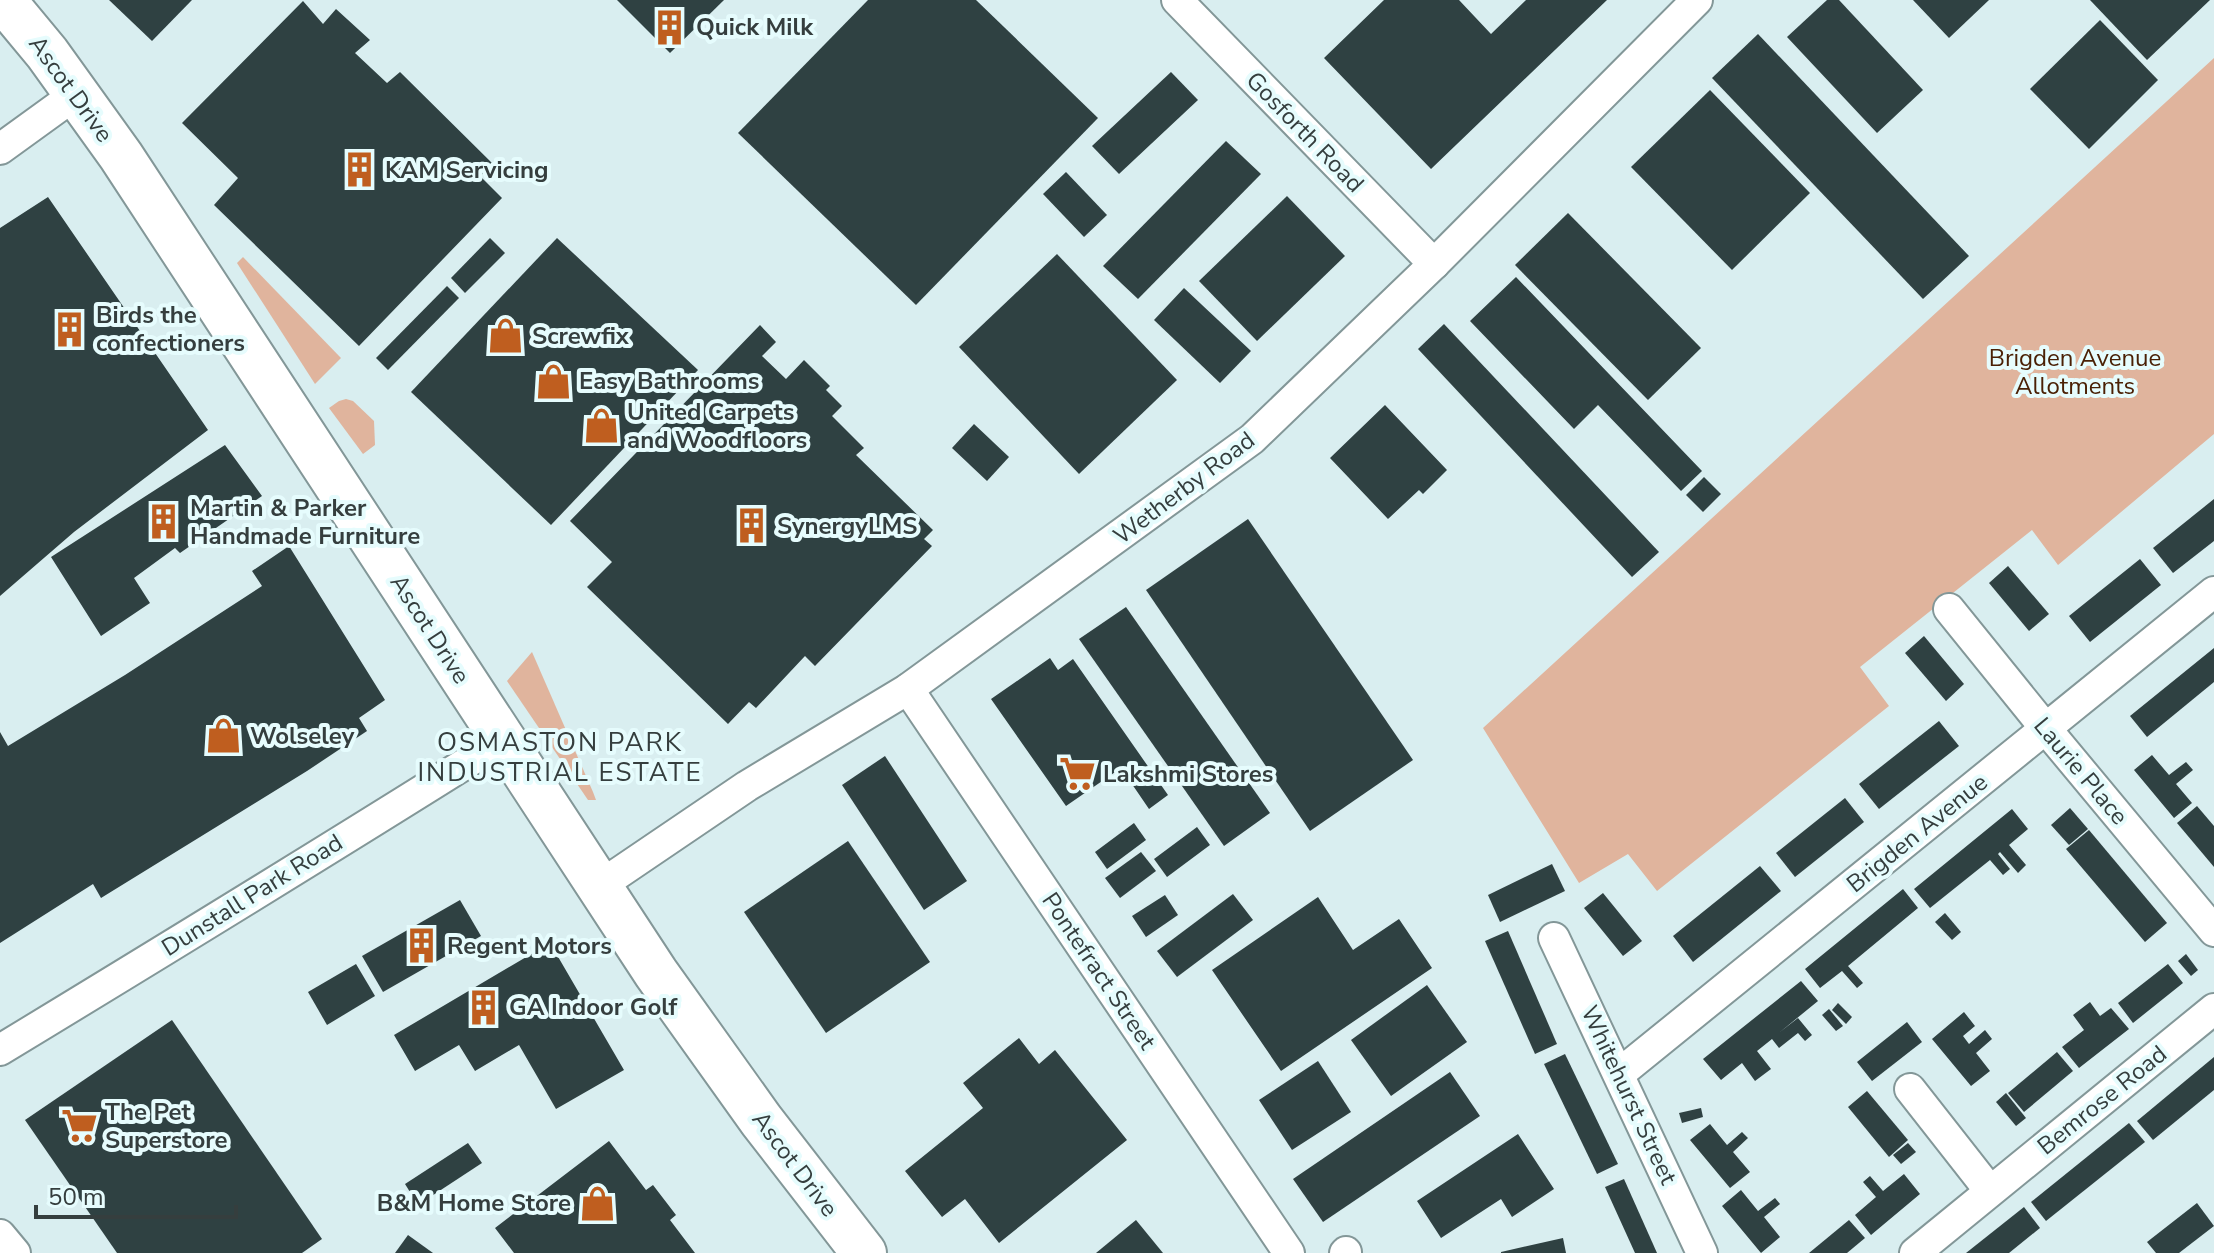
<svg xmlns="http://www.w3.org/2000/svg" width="2214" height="1253" font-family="'Nunito Sans',sans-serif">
	<rect width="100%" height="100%" fill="#d9eef0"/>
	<g fill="#e0b49d">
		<path d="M2214,58V434L2058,565L2032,530L1860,667L1889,706L1657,891L1628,854L1579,883L1483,728Z"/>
		<path d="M243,257L341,358L315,384L237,263Z"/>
		<path d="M346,399L353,401L374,421L375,445L363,454L329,408L339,401Z"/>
		<path d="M532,652L593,792L596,800H588L507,681Z"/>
	</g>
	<g fill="#2f4142">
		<path d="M109,0H192L152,41Z"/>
		<path d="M617,0H724L670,53Z"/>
		<path d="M868,0H976L1098,118L916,305L738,133Z"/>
		<path d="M1384,0H1459L1491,34L1526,0H1607L1431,169L1324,58Z"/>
		<path d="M1827,0H1839L1923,90L1877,133L1787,37Z"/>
		<path d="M1913,0H1989L1949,38Z"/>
		<path d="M2090,0H2210L2147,60Z"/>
		<path d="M303,1L323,24L336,9L370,40L355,53L387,83L400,72L494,165L480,176L502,198L359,346L214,205L238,178L182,123Z"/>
		<path d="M2100,20L2158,80L2089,149L2030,89Z"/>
		<path d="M1758,34L1969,256L1923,299L1712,78Z"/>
		<path d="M1171,72L1198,100L1119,174L1092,146Z"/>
		<path d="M1710,90L1810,193L1732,270L1631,167Z"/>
		<path d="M1226,141L1261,174L1138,299L1103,266Z"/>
		<path d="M1066,172L1107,215L1084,237L1043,194Z"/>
		<path d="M1287,196L1345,256L1257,341L1199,281Z"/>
		<path d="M48,197L208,430L74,532L0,596V228Z"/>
		<path d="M1568,213L1701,348L1648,400L1515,265Z"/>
		<path d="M490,238L505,253L465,293L451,278Z"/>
		<path d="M557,238L698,370L551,525L411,392Z"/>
		<path d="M1057,254L1177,380L1079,474L959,347Z"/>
		<path d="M1516,277L1702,471L1681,491L1598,405L1574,429L1470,321Z"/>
		<path d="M447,286L459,298L388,370L376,358Z"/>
		<path d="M1184,288L1251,351L1220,383L1154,320Z"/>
		<path d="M1444,324L1659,552L1632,577L1418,349Z"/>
		<path d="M760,325L776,342L762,356L786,379L804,360L830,386L826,390L842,406L832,416L864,448L856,455L933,530L924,539L932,546L815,666L805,656L756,708L749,702L728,724L587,587L612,562L570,521Z"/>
		<path d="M1385,405L1447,470L1423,494L1419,490L1388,519L1330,458Z"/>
		<path d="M974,424L1009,457L987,481L952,448Z"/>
		<path d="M225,445L262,496L180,553L175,548L134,578L150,603L101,636L51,557Z"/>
		<path d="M1704,477L1721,494L1703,512L1686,495Z"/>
		<path d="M2214,499V541L2173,573L2153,548Z"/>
		<path d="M1248,519L1413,760L1310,831L1146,590Z"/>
		<path d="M289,546L385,700L359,718L367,731L307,771L101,898L93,884L0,943V732L8,746L125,675L262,586L252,571Z"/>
		<path d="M2140,559L2161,585L2090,642L2069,616Z"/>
		<path d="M2008,566L2049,614L2029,631L1989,583Z"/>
		<path d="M1126,607L1270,813L1224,846L1079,639Z"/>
		<path d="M1924,636L1964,684L1946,701L1905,653Z"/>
		<path d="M2214,648V682L2147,737L2130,716Z"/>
		<path d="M1050,658L1058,670L1073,659L1168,795L1149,809L1121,768L1066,806L991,699Z"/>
		<path d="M1939,721L1959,746L1879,809L1859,784Z"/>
		<path d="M2152,755L2169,775L2186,762L2193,770L2176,784L2192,803L2174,818L2134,770Z"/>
		<path d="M885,756L967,881L924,910L842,785Z"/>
		<path d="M1845,798L1864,822L1795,877L1776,853Z"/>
		<path d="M2197,806L2214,826V867L2177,823Z"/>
		<path d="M2070,808L2088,829L2069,845L2051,825Z"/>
		<path d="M2012,809L2028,829L2009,845L2026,865L2018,873L2000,852L1998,854L2010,869L2003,875L1990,860L1930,908L1914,889Z"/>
		<path d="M1134,823L1146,840L1107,869L1095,852Z"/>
		<path d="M1197,827L1210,845L1167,877L1154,859Z"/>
		<path d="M2089,830L2167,923L2145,942L2066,849Z"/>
		<path d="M848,841L930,962L826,1033L744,912Z"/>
		<path d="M1141,852L1156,871L1120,898L1105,878Z"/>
		<path d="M1552,864L1565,891L1500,922L1488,895Z"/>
		<path d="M1760,866L1781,891L1693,962L1673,936Z"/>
		<path d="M1903,889L1918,908L1848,966L1863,983L1857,988L1842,971L1820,988L1805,969Z"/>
		<path d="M1603,893L1642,941L1623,956L1584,908Z"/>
		<path d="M1233,894L1253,920L1177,977L1157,951Z"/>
		<path d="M1165,895L1178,915L1146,937L1132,916Z"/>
		<path d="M1318,897L1353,950L1399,919L1432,968L1281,1071L1212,970Z"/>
		<path d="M460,900L481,936L383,992L362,956Z"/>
		<path d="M1945,913L1961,932L1952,940L1935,922Z"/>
		<path d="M1508,931L1557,1044L1535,1054L1485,941Z"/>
		<path d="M550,943L624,1070L556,1109L519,1045L475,1071L459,1045L415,1071L394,1035Z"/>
		<path d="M2186,954L2198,970L2191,976L2178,961Z"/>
		<path d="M356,964L375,996L327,1025L308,992Z"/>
		<path d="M2168,964L2183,983L2133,1023L2118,1003Z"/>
		<path d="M1801,981L1818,1001L1780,1032L1798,1018L1812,1035L1805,1041L1798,1033L1779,1048L1772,1039L1757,1051L1771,1069L1755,1081L1742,1063L1721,1080L1703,1059Z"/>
		<path d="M1427,985L1467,1042L1391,1096L1351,1040Z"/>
		<path d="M2090,1002L2100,1016L2111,1008L2129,1029L2079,1068L2062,1047L2084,1030L2073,1015Z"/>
		<path d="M1838,1003L1852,1017L1846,1024L1832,1010Z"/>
		<path d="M1829,1009L1843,1026L1836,1031L1822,1015Z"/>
		<path d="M1964,1012L1975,1026L1963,1036L1969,1044L1985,1030L1992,1039L1976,1053L1990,1071L1971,1086L1932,1039Z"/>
		<path d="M172,1020L322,1239L302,1253H117L25,1120Z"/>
		<path d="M1907,1022L1922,1042L1872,1081L1857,1062Z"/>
		<path d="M1019,1038L1039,1064L1055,1050L1127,1140L999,1243L965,1199L942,1217L905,1171L983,1108L963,1083Z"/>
		<path d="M2057,1052L2073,1071L2024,1112L2008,1093Z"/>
		<path d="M1565,1054L1618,1164L1597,1174L1544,1064Z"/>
		<path d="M2214,1057V1090L2153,1140L2137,1121Z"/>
		<path d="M1318,1061L1351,1112L1292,1150L1259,1100Z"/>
		<path d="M1450,1072L1480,1116L1323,1222L1293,1179Z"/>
		<path d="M1867,1091L1908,1140L1889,1157L1848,1107Z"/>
		<path d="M2006,1093L2026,1118L2016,1126L1996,1102Z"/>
		<path d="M1701,1108L1703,1117L1682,1123L1679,1113Z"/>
		<path d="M2129,1123L2145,1142L2046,1221L2031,1202Z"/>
		<path d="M1710,1124L1727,1145L1742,1132L1748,1138L1733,1152L1750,1172L1730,1188L1690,1140Z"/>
		<path d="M1518,1134L1554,1189L1512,1217L1501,1199L1441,1238L1417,1201Z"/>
		<path d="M609,1141L646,1190L653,1185L676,1215L670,1220L695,1253H514L495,1228Z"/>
		<path d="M468,1143L482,1163L418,1205L405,1184Z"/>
		<path d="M1908,1143L1916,1152L1901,1164L1893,1155Z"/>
		<path d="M1904,1174L1920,1194L1871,1235L1855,1215L1876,1197L1863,1182L1870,1176L1883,1191Z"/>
		<path d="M1624,1179L1657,1253H1635L1605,1187Z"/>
		<path d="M1741,1190L1758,1211L1775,1198L1780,1204L1764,1217L1780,1237L1761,1253L1722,1206Z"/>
		<path d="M2197,1203L2214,1226L2179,1253H2156L2147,1242Z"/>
		<path d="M2024,1207L2040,1228L2009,1253H1966Z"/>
		<path d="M1136,1220L1163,1253H1096Z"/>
		<path d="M1849,1220L1865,1238L1847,1253H1809Z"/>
		<path d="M408,1235L433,1253H395Z"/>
		<path d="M1563,1238L1566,1253H1501V1252Z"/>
	</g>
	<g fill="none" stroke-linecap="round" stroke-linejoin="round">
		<defs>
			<g id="street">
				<path d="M1177,0L1434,264"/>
				<path d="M0,149L76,94"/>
				<path d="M1949,609L2046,729L2214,931"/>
				<path d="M908,689L1289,1253"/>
				<path d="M598,887L747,786L908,689L1252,439L1434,264L1697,0"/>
				<path d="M1554,938L1702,1253"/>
				<path d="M0,1050C168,948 336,845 503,740"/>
				<path d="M1619,1074L2214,592"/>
				<path d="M1910,1089L1990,1191"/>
				<path d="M0,1235L15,1253"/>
				<path d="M1345,1253L1346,1252"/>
				<path d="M1915,1253L2214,1009"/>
			</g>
			<path id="secondary" d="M3,0L47,53L121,156L656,973L761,1120L864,1253"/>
		</defs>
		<use href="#street" stroke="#839798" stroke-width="34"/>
		<use href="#secondary" stroke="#839798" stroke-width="48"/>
		<use href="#street" stroke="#fff" stroke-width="30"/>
		<use href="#secondary" stroke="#fff" stroke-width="44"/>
	</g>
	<defs>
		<symbol id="building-bare" viewBox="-9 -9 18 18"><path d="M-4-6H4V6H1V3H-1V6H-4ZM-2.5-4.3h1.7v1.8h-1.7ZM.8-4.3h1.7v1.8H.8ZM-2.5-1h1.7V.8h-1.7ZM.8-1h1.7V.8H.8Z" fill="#bf5e1f" stroke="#e6fcfd" stroke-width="2.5" paint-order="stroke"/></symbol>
		<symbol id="shop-bare" viewBox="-9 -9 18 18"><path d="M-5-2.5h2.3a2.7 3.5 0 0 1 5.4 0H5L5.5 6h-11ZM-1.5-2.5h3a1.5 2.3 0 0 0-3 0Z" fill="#bf5e1f" stroke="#e6fcfd" stroke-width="2.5" paint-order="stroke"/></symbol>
		<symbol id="supermarket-bare" viewBox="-9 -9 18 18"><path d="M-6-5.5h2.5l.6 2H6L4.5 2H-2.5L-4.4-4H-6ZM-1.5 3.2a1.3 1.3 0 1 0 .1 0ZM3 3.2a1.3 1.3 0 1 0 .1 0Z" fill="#bf5e1f" stroke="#e6fcfd" stroke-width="2.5" paint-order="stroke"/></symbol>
	</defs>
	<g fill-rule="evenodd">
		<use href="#building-bare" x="644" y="2" width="51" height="51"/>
		<use href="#building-bare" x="334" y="144" width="51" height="51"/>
		<use href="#building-bare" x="44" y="304" width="51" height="51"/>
		<use href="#shop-bare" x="480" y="310" width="51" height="51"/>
		<use href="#shop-bare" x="528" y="356" width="51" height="51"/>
		<use href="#shop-bare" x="576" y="400" width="51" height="51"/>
		<use href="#building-bare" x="138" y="496" width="51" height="51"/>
		<use href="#building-bare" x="726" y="500" width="51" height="51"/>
		<use href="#shop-bare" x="198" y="710" width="51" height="51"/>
		<use href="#supermarket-bare" x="1052" y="748" width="51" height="51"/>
		<use href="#building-bare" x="396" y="920" width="51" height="51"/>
		<use href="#building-bare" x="458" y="982" width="51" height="51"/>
		<use href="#supermarket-bare" x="54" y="1100" width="51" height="51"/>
		<use href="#shop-bare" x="572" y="1178" width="51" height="51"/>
	</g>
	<g text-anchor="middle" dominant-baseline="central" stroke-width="8" stroke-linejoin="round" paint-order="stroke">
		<g font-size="24" font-weight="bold" fill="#353e3e" stroke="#e6fcfd" text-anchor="start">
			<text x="696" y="27">Quick Milk</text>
			<text x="385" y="170">KAM Servicing</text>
			<text x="96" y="315">Birds the<tspan x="96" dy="28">confectioners</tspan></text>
			<text x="532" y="336">Screwfix</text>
			<text x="579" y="381">Easy Bathrooms</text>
			<text x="627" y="412">United Carpets<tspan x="627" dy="28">and Woodfloors</tspan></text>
			<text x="190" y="508">Martin &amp; Parker<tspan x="190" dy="28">Handmade Furniture</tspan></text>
			<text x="777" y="526">SynergyLMS</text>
			<text x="250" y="736">Wolseley</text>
			<text x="1103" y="774">Lakshmi Stores</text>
			<text x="447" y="946">Regent Motors</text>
			<text x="509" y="1007">GA Indoor Golf</text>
			<text x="105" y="1112">The Pet<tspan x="105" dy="28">Superstore</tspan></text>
			<text x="571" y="1203" text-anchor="end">B&amp;M Home Store</text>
		</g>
		<g font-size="24" fill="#353e3e" stroke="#e6fcfd">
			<text transform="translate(71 89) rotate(54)">Ascot Drive</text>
			<text transform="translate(1305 132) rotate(46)">Gosforth Road</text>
			<text transform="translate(1184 488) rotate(-37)">Wetherby Road</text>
			<text transform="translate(430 629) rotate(57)">Ascot Drive</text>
			<text transform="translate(2081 771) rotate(50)">Laurie Place</text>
			<text transform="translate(1917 833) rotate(-39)">Brigden Avenue</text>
			<text transform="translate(252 895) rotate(-32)">Dunstall Park Road</text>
			<text transform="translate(1099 971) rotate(56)">Pontefract Street</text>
			<text transform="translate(1629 1095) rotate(65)">Whitehurst Street</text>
			<text transform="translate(2102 1100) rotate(-39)">Bemrose Road</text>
			<text transform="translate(795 1164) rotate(53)">Ascot Drive</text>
		</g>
		<g font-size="24" fill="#4a2005" stroke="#e6fcfd">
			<text x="2075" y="358">Brigden Avenue<tspan x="2075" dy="28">Allotments</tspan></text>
		</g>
		<g font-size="26" letter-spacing="2" fill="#353e3e" stroke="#e6fcfd">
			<text x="560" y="742">OSMASTON PARK<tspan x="560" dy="30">INDUSTRIAL ESTATE</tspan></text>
		</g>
	</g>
	<path d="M36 1205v12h200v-12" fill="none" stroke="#353e3e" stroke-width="4"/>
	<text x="48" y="1205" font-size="24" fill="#353e3e" stroke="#e6fcfd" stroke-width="6" paint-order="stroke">50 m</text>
</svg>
